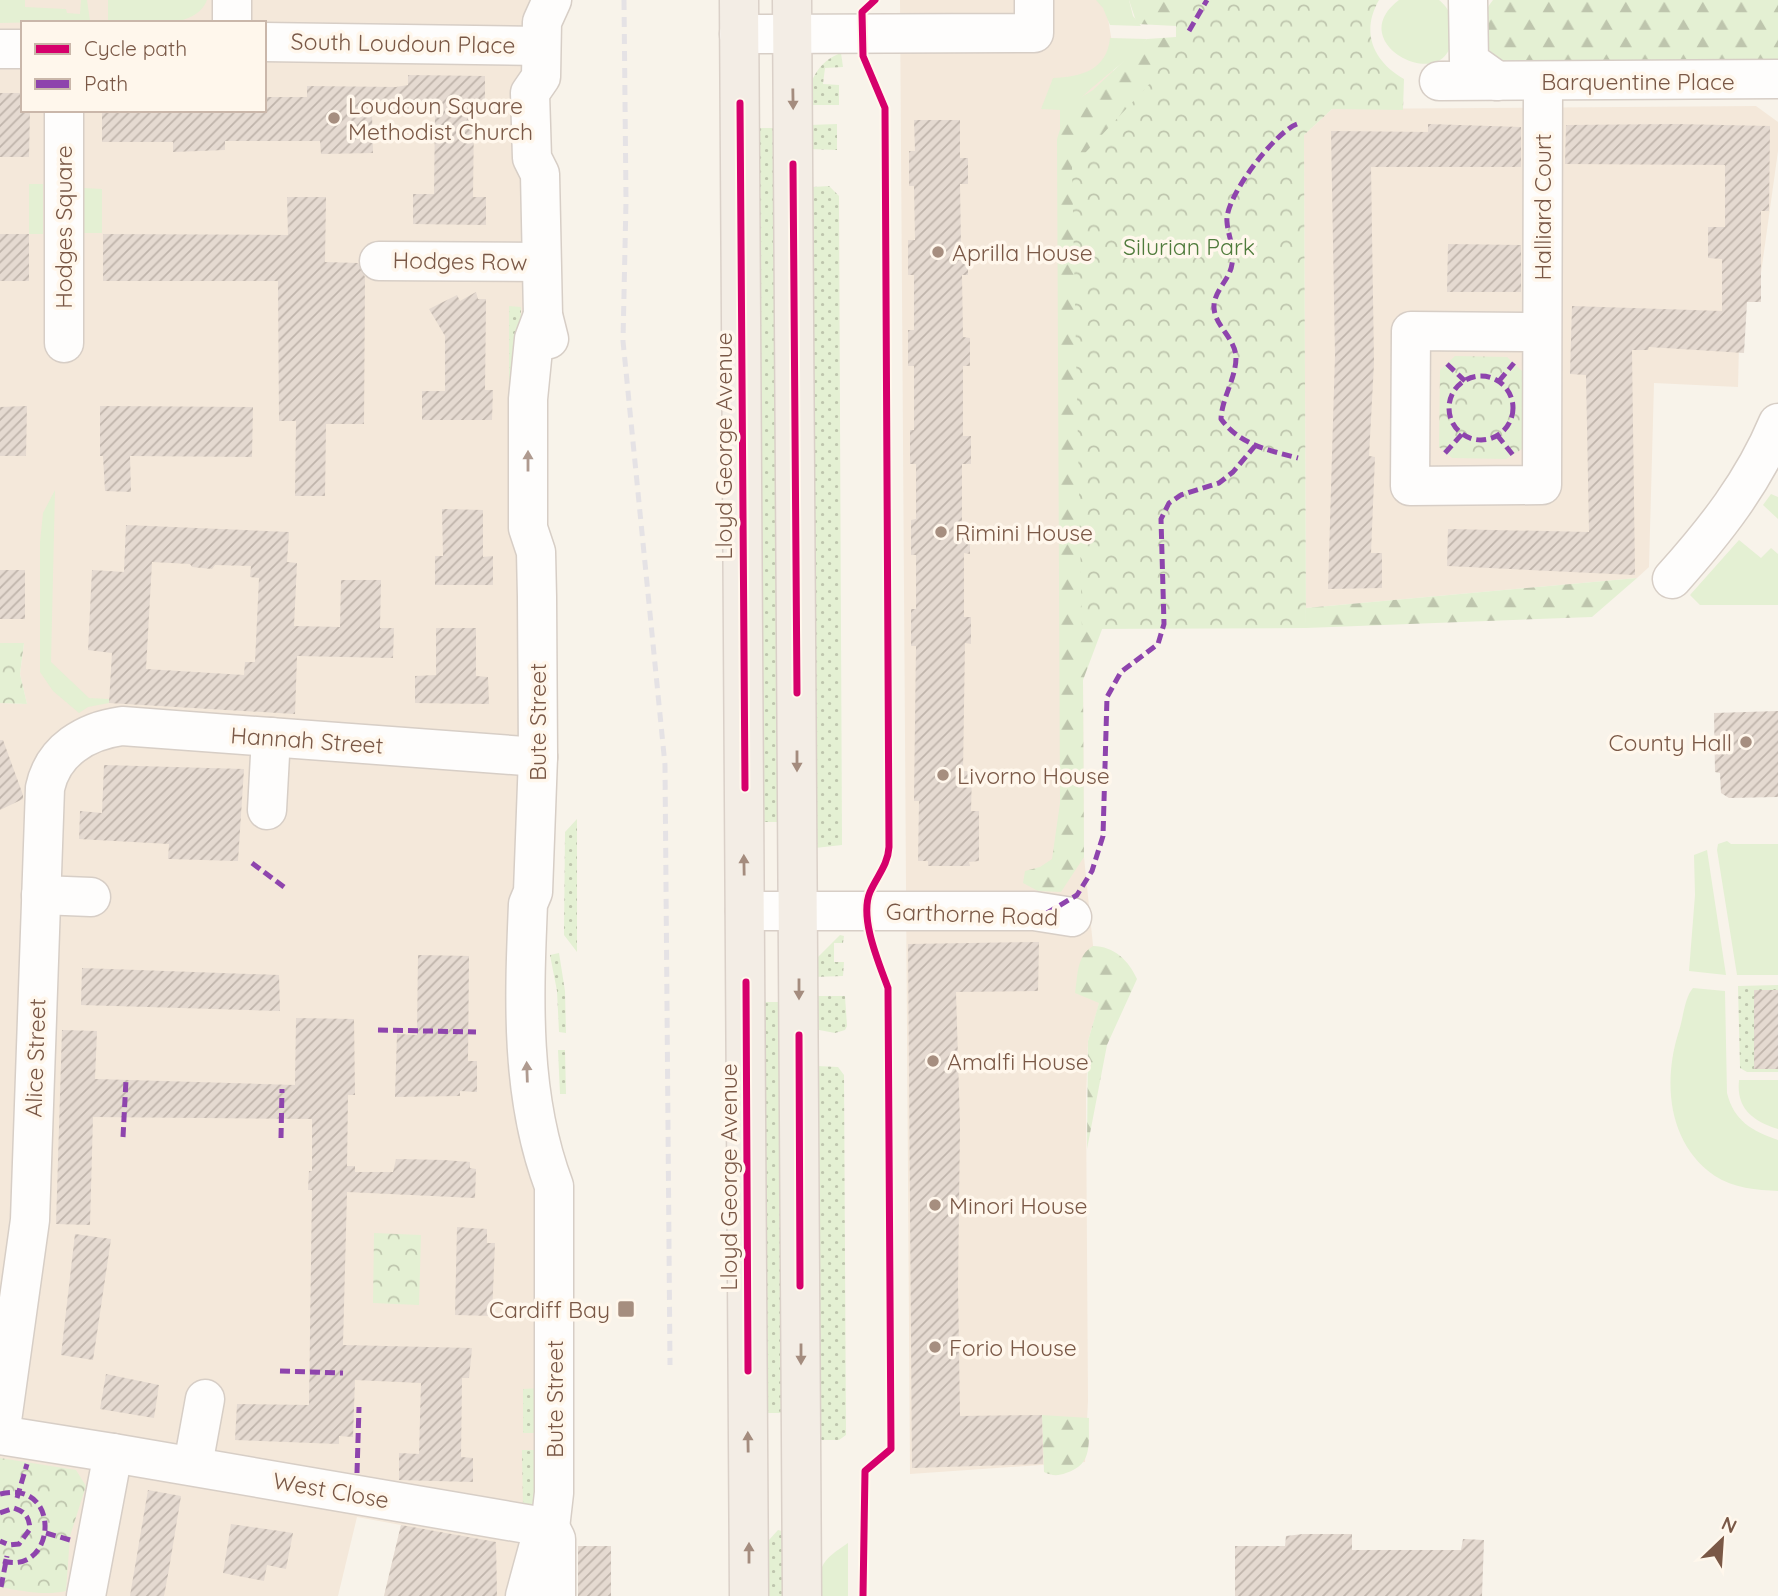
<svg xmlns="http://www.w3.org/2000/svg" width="1778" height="1596" font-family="Quicksand,sans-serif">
	<defs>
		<pattern id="forest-firs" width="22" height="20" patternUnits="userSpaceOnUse" patternTransform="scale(1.75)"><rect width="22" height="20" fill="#e4f0d3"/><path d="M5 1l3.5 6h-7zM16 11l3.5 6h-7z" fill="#bec5ad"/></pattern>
		<pattern id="park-crowns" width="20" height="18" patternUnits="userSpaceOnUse" patternTransform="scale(1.75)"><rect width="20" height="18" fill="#e4f0d3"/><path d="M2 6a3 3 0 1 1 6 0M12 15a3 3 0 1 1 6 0" fill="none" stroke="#bec5ad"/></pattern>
		<pattern id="garden-dots" width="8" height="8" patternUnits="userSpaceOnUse" patternTransform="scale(1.75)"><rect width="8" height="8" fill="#e4f0d3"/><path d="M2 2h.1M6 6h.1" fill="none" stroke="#bec5ad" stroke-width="1.8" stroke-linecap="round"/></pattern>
		<pattern id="building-hatch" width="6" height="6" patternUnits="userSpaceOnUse" patternTransform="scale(1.75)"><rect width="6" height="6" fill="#e5dad1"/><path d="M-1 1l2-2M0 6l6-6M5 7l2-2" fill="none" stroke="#bfb4ab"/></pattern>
	</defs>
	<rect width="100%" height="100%" fill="#f8f3ea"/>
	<g fill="#f4e8da" fill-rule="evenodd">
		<path d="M0,0H543L533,860L554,1493L516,1596H384L401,1525L357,1517L338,1596H0V703L27,704L20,674L24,643H0ZM23,23H264V110H23Z"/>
		<path d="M900,0H1105L1114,55L1083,680L1084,857L1099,1004L1088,1041L1086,1099L1088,1401L1085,1462L910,1474Z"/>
		<path d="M1756,106L1778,122V151L1757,302H1740L1738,387L1654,383L1649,567L1637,578L1306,608L1304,135L1332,109Z"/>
	</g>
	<g fill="#e4f0d3">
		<path d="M0,0H25V7L66,9L67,13L80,14L81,0H87L90,21L0,23Z"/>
		<path d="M108,0H207C194,33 137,21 108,21Z"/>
		<path d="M1096,0H1129L1133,16L1141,26L1110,25L1103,8Z"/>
		<path d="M1399,0H1439C1451,10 1452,18 1452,33C1453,99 1339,45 1399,0Z"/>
		<path d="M1110,38L1147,39C1122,70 1072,93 1060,129V110L1041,109L1053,78C1081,77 1107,70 1110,38Z"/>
		<rect x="29" y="184" width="14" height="50"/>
		<path d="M84,188L102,189V233H83Z"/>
		<path d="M55,490L51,662L89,698L109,699V703L88,707L79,713L53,691L40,672V542L43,513Z"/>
		<path d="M1771,494L1778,497V519L1763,505Z"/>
		<path d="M1739,540L1761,558L1771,548L1778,554V605H1700L1690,595Z"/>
		<path d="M1727,841L1731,844H1778V975H1737L1717,850L1718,844Z"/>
		<path d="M1707,850L1726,975L1689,971L1695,895L1694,855Z"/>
		<path d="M1693,988L1725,991L1727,1093C1734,1121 1752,1131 1778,1140V1191C1757,1190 1733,1188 1715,1176C1668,1144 1663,1083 1678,1034C1683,1021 1684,998 1693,988Z"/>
		<path d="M1739,1080H1778V1129C1752,1121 1736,1108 1739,1080Z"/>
		<path d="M848,1543V1596H816C820,1564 821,1561 848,1543Z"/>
	</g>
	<g fill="url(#forest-firs)">
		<path d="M1129,0H1197L1182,13L1176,26L1137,24Z"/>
		<path d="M1493,0H1778V64H1503C1481,47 1474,23 1493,0Z"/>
		<path d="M1176,37L1110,608L1083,680L1084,857L1061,892L1038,891L1023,883L1025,871L1040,867L1052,859L1060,803L1057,139L1065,114L1075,101L1093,90L1147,39Z"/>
		<path d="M1637,578L1592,617L1306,628V608Z"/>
		<path d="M1093,946C1114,946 1129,961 1137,979L1107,1045L1087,1149L1088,1041L1099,1003L1075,993C1078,976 1076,956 1093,946Z"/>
		<path d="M1042,1415L1089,1418C1088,1443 1094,1464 1066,1473C1058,1476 1052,1476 1044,1472Z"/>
	</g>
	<g fill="url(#park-crowns)">
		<path d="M1176,0H1379C1360,33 1374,62 1404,79L1403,110L1332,109L1304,135L1306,628L1082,629L1072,167L1153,80L1176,37Z"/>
		<path d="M1455,356L1507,357L1522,371V449L1506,459L1452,458L1439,447L1440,370Z"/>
		<path d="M0,643H24L20,674L27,704L0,703Z"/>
		<path d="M374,1233L421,1235L419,1305L373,1303Z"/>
		<path d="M0,1458L76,1470L86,1486L70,1536L66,1591C45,1596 22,1591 0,1587Z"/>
	</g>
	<g fill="url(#garden-dots)">
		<path d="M841,53L843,67L825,68L823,84L839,85V105H807C809,81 817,62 841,53Z"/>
		<path d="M837,124V150L809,149V125Z"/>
		<path d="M759,128H776L777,822H761Z"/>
		<path d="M829,186L839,196L842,845L815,848L810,192L813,187Z"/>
		<path d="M509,306L521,307L520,425H509Z"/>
		<path d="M577,819V952L564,935L565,832Z"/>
		<path d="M840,935L844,936L843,943H834V962H844L843,976L814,977L816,959Z"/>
		<path d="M559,953L565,991L566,1033L559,1032L557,991L550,955Z"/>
		<path d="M1778,985V990L1754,991V1068L1778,1069V1072H1747L1740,1068L1738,986Z"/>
		<path d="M813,996H845L847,1026L845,1030L835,1033L814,1029Z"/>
		<path d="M764,1002H780L783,1413H765Z"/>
		<path d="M558,1050H565L566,1094H560Z"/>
		<path d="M817,1066L838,1067L844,1075L846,1435L839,1440H819Z"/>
		<path d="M539,1388L541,1433H523V1389Z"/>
		<path d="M522,1450H540L535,1501L529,1507L523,1505Z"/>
		<path d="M778,1530L782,1531V1596H768V1541Z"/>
	</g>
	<g fill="url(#building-hatch)" fill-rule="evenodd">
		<path d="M408,75L485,76V115H474L473,197H486V225L413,224V194H434L435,115L372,114L373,153L321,154L320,141H225V150L173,152V142H102V110H264V97H307V86L396,87L408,85Z"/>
		<path d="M0,93H23V110H30L29,157H0Z"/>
		<path d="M914,120H960V158H968V184H960L961,247H968V275H962L963,337L970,338V366H963V436H971V464H962V527H970V554L964,553V617H971V644L965,643L963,771H972L971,811H979V861L969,862L970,866H928V861H918L919,801H914L916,646H911V609H916V555H911V520L916,519V464H910V430H914V366H908V330H914V275H908V240H915L914,186H909V151H915Z"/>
		<path d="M1428,124L1521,127V167H1371L1374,363L1369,456L1375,457L1371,553H1382V588L1328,589L1335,355L1331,131L1428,132Z"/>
		<path d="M1676,124L1770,126L1769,211H1761V302H1747L1744,353L1649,347L1648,350H1632L1635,575L1447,566L1448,529L1589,532L1586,375L1570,374L1572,306L1722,311V259L1708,258V227H1725V165L1565,164L1566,125Z"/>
		<path d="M287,197H326L325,262L358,263L365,277L364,424H326L325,496H295L296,421H279L278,281H103V234L288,235Z"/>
		<rect x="0" y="234" width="29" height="47"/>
		<path d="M1448,244L1521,245V292H1447Z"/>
		<path d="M476,292L478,299H486L485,390H493L492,420H422V391H445V336L429,309L457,295L460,301Z"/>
		<path d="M27,406L26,456H0V407Z"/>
		<path d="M100,406L253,407L252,457L130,456L131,492L105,491L103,456H100Z"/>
		<path d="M442,509L483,510V557L493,556V585H435V556H443Z"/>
		<path d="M126,525L289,532L287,562L297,563L294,626L340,627L341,580H381L380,628H394L393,658L297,656L295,714L109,703L112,653L88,650L92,570L124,572ZM152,562L190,564L192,567L212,569L215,565L251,566L250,577L259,578L255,662H245L244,675L146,669Z"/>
		<rect x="0" y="570" width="25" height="49"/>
		<path d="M436,628H476V676L488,677L489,704L415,703V676L436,675Z"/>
		<path d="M1778,711V797L1729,798L1721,793L1720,773L1715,772L1714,713Z"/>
		<path d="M0,740H3L23,795V799L0,810Z"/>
		<path d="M104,765L244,769L238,861L168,859L169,844L79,839L80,811L102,813Z"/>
		<path d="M1039,942L1038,991L956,992L960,1126L958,1285L960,1416L1042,1415L1043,1464L912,1468L908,944Z"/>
		<path d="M418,955L469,956L468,1061H477V1092L460,1091V1096L395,1097L397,1034L417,1035Z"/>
		<path d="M82,968L279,975L280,1011L81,1005Z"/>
		<rect x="1754" y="990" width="24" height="79"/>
		<path d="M296,1018L354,1019L355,1095H348L347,1166H355V1172H393L396,1159L444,1160L470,1162V1168L476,1169L475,1198L347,1192L343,1345L472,1348L469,1378H462L461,1457L473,1458V1482L399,1480V1453L419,1454L421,1383L355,1380L353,1437L339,1436V1444L235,1440L237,1404L309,1405L312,1190H308L309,1171H312V1119L93,1117L90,1225L56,1224L62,1030L97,1031L95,1079L295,1085Z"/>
		<path d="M457,1227L487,1229V1243H495L492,1316L455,1315Z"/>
		<path d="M75,1234L111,1239L93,1360L61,1355Z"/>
		<path d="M106,1374L159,1385L154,1418L100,1409Z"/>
		<path d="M148,1490L181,1496L169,1569L164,1596H130Z"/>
		<path d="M231,1524L293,1533L286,1569L267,1565L264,1581L223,1573Z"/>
		<path d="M401,1525L496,1542L497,1596H384Z"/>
		<path d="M1303,1534H1352V1550H1461L1463,1539L1484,1540L1482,1596H1235V1546H1285L1286,1536Z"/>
		<rect x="578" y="1546" width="33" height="50"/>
	</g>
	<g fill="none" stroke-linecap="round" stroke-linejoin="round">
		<defs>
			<g id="minor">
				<path d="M1468,0L1469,61L1497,81"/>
				<path d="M232,23V0"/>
				<path d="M739,34L1034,33V0"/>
				<path d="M264,42L541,46"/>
				<path d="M0,49H23"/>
				<path d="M1439,81L1778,79"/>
				<path d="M379,261L541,262"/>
				<path d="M1542,332L1411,331L1410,486L1542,485L1543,82"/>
				<path d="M549,339L543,315L540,174L532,158L530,93L541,77L542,22L552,0"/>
				<path d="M64,343V110"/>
				<path d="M1672,579C1715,531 1753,483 1778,423"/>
				<path d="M267,810L271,737"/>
				<path d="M41,895L91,897"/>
				<path d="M745,911H1034L1072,917"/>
				<path d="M0,1435L30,1220L45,788C53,750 86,731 122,726L538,757"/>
				<path d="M0,1435L113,1453L86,1596"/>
				<path d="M113,1453L550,1528"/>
				<path d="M193,1465L205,1399"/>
				<path d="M553,1533L556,1539V1596"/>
				<path d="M525,1596L541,1537L550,1528L554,1493V1186C520,1096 524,999 528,904L533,892L538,757L537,597L536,552L528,528V399L534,339L543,315"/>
			</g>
			<g id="major">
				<path d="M739,0L749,1596"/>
				<path d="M792,0L802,1596"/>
			</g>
		</defs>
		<use href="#minor" stroke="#d7cec6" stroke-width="41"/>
		<use href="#major" stroke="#dad0c8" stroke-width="41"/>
		<use href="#minor" stroke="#fefdfc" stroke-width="38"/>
		<use href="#major" stroke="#f3ede5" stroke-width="38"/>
		<path stroke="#e5e2e5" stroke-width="5" stroke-dasharray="10 7" stroke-linecap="butt" d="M624,0L626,201L623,341L665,765L670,1365"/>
		<g stroke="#8e44ad" stroke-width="5" stroke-dasharray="10 5" stroke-linecap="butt">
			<path d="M1189,31L1207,0"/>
			<path d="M1297,124C1275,132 1224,198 1227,222C1228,236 1235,248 1232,264C1230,280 1213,291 1214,308C1215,326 1235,338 1236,357C1236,379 1222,397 1221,419C1240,445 1268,450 1298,458"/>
			<path d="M1447,364L1465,381"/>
			<circle cx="1481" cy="408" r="32"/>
			<path d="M1499,381L1514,363"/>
			<path d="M1497,435L1513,455"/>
			<path d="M1445,453L1463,433"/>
			<path d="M252,863L284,887"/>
			<path d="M1047,913L1077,895L1092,871L1103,836L1107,697L1121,672L1158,644L1164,624L1161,519L1169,503L1181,495L1219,483L1233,472L1255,446"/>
			<path d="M378,1030L476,1032"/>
			<path d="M123,1137L126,1080"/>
			<path d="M281,1138L282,1089"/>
			<path d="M280,1371L343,1373"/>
			<path d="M357,1473L359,1407"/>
			<path d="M0,1494C64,1478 56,1580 0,1560"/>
			<path d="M17,1498L27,1464"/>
			<path d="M0,1513L14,1508C26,1512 29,1517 30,1529L19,1544L9,1545L0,1541"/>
			<path d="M46,1533L70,1540"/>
			<path d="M1,1587L7,1556"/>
		</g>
		<defs>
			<g id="cycleway">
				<path d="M740,103L745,788"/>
				<path d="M793,164L797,693"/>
				<path d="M746,982L748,1371"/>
				<path d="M799,1035L800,1286"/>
				<path d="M863,1596L865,1471L891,1449L888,988C879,963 859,918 870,892C877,876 888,865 889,847L885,108L863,56L862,12L875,0"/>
			</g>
		</defs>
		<use href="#cycleway" stroke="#fff7ec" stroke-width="11"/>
		<use href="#cycleway" stroke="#d6006c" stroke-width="7"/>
	</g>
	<defs><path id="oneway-solid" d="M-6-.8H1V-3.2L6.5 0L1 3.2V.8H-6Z" transform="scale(1.75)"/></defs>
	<g fill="#a48c7e">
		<use href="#oneway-solid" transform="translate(793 99) rotate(89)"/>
		<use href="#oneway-solid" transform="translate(797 761) rotate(90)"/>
		<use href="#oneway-solid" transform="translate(744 865) rotate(-91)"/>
		<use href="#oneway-solid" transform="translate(799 989) rotate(90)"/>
		<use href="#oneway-solid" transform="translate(801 1354) rotate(90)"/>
		<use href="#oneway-solid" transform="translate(748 1442) rotate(-91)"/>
		<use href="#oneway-solid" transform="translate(749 1553) rotate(-90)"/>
	</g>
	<g fill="#af9a8f">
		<use href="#oneway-solid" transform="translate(528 461) rotate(-90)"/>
		<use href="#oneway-solid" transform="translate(527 1072) rotate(-92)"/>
	</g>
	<g fill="#a68e7f" stroke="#fff7ec" stroke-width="2.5">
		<circle cx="334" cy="118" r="7"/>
		<circle cx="938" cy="252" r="7"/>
		<circle cx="941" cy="532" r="7"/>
		<circle cx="1746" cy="742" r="7"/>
		<circle cx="943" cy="775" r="7"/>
		<circle cx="933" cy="1061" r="7"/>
		<circle cx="935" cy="1205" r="7"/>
		<rect x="617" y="1300" width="18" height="18" rx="3.5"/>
		<circle cx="935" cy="1347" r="7"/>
	</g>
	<g text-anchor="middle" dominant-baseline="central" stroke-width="7" stroke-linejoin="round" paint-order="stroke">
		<g font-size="23" fill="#7a5846" stroke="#fff7ec">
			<text transform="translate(403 43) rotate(1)">South Loudoun Place</text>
			<text x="1638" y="81">Barquentine Place</text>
			<text transform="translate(1542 207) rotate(-90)">Halliard Court</text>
			<text transform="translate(63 227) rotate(-90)">Hodges Square</text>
			<text transform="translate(460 261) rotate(1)">Hodges Row</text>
			<text transform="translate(723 446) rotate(-90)">Lloyd George Avenue</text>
			<text transform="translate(537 722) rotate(-90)">Bute Street</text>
			<text transform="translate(307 740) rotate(4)">Hannah Street</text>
			<text transform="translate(972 914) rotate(2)">Garthorne Road</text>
			<text transform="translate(35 1058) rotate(-88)">Alice Street</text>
			<text transform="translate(728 1177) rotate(-90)">Lloyd George Avenue</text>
			<text transform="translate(554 1399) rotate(-90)">Bute Street</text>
			<text transform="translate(331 1490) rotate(10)">West Close</text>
		</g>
		<g font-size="23" fill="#7a5846" stroke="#fff7ec" text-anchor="start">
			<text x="348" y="105">Loudoun Square<tspan x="348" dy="26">Methodist Church</tspan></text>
			<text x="952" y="252">Aprilla House</text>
			<text x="955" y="532">Rimini House</text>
			<text x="1732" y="742" text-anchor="end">County Hall</text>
			<text x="957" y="775">Livorno House</text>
			<text x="947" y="1061">Amalfi House</text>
			<text x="949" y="1205">Minori House</text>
			<text x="610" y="1309" text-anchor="end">Cardiff Bay</text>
			<text x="949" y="1347">Forio House</text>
		</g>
		<g font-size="23" fill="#4f7b3b" stroke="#fff7ec">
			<text x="1189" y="246">Silurian Park</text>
		</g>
	</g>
	<rect x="21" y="21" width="245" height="91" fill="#fff7ec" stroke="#cab7aa" stroke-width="2"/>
	<rect x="35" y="44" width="35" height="10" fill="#d6006c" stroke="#cab7aa" stroke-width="2"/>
	<text x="84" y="56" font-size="21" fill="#7a5846">Cycle path</text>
	<rect x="35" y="79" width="35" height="10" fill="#8e44ad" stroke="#cab7aa" stroke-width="2"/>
	<text x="84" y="91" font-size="21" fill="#7a5846">Path</text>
	<g transform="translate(1722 1540) rotate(25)" stroke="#fff7ec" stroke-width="5" paint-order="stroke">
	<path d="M0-5L12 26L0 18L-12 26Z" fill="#7a5846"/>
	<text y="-10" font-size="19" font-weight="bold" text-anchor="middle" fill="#7a5846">N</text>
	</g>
</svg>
